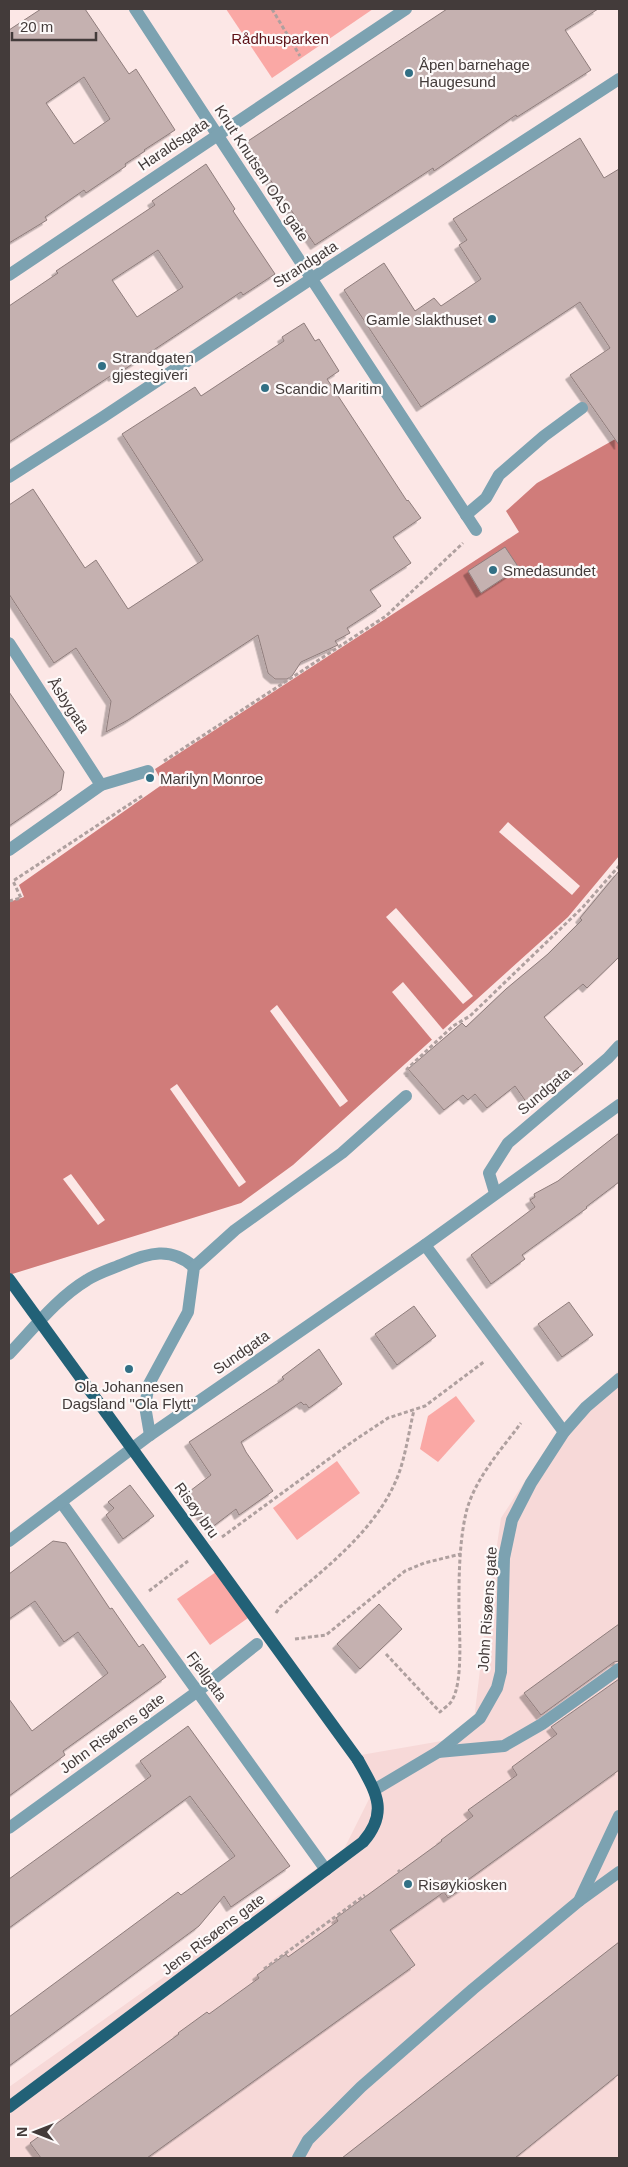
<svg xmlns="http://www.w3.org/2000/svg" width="628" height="2167" font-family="Helvetica,sans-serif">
	<defs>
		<filter id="shadow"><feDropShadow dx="-4.5" dy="4.5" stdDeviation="0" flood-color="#0004"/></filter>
	</defs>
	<rect width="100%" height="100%" fill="#fce7e6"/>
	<path fill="#f7d9d8" d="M619,1370V2158H9V2087L344,1849L370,1797L355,1756L459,1738L474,1720L486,1619L501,1518L555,1435Z"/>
	<g fill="#faa8a5">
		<path d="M226,9H373L272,78Z"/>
		<path d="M456,1396L475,1421L438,1462L420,1449L428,1416Z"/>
		<path d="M337,1461L360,1493L297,1540L273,1508Z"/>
		<path d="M216,1572L248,1618L210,1645L177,1599Z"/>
	</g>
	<path fill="#d07c7a" d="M619,437V856L568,917L293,1165L241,1203L9,1275V902L24,897L19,885L163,784L155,769L519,532L506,511L537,483Z"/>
	<g fill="#fce7e6">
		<path d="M508,822L580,886L572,895L499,832Z"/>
		<path d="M396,908L473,996L463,1004L386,917Z"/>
		<path d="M403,982L445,1032L433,1041L392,992Z"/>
		<path d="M277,1005L348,1101L343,1105L340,1107L270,1011Z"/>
		<path d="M177,1084L246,1182L239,1187L170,1089Z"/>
		<path d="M71,1174L105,1220L98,1225L63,1179Z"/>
	</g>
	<g fill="#c5b1b0" stroke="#8f7d7c" fill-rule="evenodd" filter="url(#shadow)">
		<path d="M41,9H85L129,74L136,69L175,130L144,150L145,151L125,164L126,166L86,193L84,190L45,217L47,220L9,243V30ZM84,77L110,119L74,144L46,103Z"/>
		<path d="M447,9H598L565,30L591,70L517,117L516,115L434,171L433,168L315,245L245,143Z"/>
		<path d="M580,138L604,178L619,169V445L570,375L610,348L580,302L421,407L344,290L384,263L415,311L434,298L441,306L481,279L459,245L467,240L453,219Z"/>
		<path d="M206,164L235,209L233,211L275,274L243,295L241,292L113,377L112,375L9,442V306L58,273L56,271L155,205L152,201ZM158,250L183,287L137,317L112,280Z"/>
		<path d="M304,323L315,341L319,339L339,371L327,379L407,501L408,500L421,518L393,537L411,563L370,590L381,606L347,628L350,633L335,641L338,645L301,662L292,676L287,679H275L268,673L258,635L128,720L106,732L111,701L76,648L54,663L9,594V505L33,489L85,568L96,560L128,609L203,560L122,434L195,387L201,396L284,341L282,337Z"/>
		<path d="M505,547L519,568L481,593L468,571Z"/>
		<path d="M9,692L64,772L61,790L9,826Z"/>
		<path d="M619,871V957L587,988L583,984L544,1017L583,1064L529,1106L515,1086L487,1108L475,1094L468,1100L463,1095L444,1110L408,1069L462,1023L466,1027L506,989L548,954L582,920L580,918Z"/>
		<path d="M619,1133V1182L586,1207L587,1208L522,1255L525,1259L491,1284L471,1255L535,1207L530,1200L535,1197L534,1194L558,1181Z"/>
		<path d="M569,1302L593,1335L562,1357L538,1324Z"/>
		<path d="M414,1306L436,1336L397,1365L375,1334Z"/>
		<path d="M319,1349L342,1384L309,1408L306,1404L304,1405L301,1402L241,1442L246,1452L273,1491L239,1515L236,1509L211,1528L186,1494L211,1475L189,1442L284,1379L282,1377Z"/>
		<path d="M130,1485L154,1516L123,1539L106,1515L114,1508L108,1502Z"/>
		<path d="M53,1541L66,1543L110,1609L112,1608L139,1647L143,1644L166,1677L63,1751L65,1755L9,1796V1699L32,1731L108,1673L78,1632L64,1642L35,1601L9,1619V1574Z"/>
		<path d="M379,1604L402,1629L360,1669L337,1644Z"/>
		<path d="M619,1624V1661L614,1662L541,1715L524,1693Z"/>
		<path d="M619,1679V1770L465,1882L467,1885L448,1898L444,1892L390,1930L415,1965L147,2158H41L30,2143L179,2034L178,2033L207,2012L209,2014L259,1978L257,1975L286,1954L288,1957L338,1921L336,1918L442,1841L441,1840L473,1816L468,1810L517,1775L512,1767L557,1734L551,1727Z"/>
		<path d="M188,1726L290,1866L231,1907L224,1896L199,1926L9,2066V2017L178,1892L181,1895L235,1856L190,1796L9,1928V1879L151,1776L140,1761Z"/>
		<path d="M619,1942V2074L515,2158H342Z"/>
	</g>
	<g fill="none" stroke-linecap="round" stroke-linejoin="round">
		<g stroke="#afa09f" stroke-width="3" stroke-dasharray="4 2.5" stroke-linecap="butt">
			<path d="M272,9L300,56"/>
			<path d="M164,761L386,616L463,543"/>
			<path d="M9,901L21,898L13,881L142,796"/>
			<path d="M407,1077V1069L453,1026L470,1016L583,907L619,866"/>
			<path d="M222,1537L352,1442L388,1418L425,1406L485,1361"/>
			<path d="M149,1591L188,1561"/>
			<path d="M276,1613L280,1607C324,1569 378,1530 399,1473C406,1453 409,1431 414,1410"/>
			<path d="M295,1639L326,1635L405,1571L424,1563L461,1554"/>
			<path d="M386,1654L440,1712C443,1709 449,1705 451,1702C465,1682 458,1622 459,1596C459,1569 460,1536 467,1509C477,1476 501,1450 521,1423"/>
			<path d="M398,1870L400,1872"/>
			<path d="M264,1969L365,1895"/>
		</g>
		<g stroke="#7ca2b1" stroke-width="12">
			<path d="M135,9L476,530"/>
			<path d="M9,275L406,9"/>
			<path d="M9,477L103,417L311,279L619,79"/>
			<path d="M466,515L486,498L499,475L544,436L582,408"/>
			<path d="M9,643L101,785"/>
			<path d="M9,850L101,785L148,771"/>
			<path d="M495,1193L489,1173L508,1143L608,1058L619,1046"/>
			<path d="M425,1245L564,1432"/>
			<path d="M9,1354C33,1329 57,1298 87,1280C98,1273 111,1269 123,1264C148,1253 171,1246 194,1267"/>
			<path d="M150,1435L145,1406L149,1384L188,1312L194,1267L235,1230L342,1153L406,1096"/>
			<path d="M61,1502L326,1870"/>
			<path d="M9,1541L150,1435L425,1245L619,1105"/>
			<path d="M438,1752L504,1746L542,1724L619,1669"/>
			<path d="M374,1790L438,1752L480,1718L497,1688L501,1672L504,1558L512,1520L531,1483L564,1432L586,1407L619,1379"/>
			<path d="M9,1828L198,1691L257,1644"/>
			<path d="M579,1901L619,1872"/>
			<path d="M298,2158L308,2140L361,2087L473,1989L579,1901L619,1816"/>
		</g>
		<path stroke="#226177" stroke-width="12" d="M9,2107L363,1842C390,1811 375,1791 358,1760"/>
		<path stroke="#226177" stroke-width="12" d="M9,1279L358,1760"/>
	</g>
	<g fill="#327085" stroke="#fdf9f9" stroke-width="2">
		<circle cx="409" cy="73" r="5"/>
		<circle cx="492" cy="319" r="5"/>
		<circle cx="102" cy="366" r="5"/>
		<circle cx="265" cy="388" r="5"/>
		<circle cx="493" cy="570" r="5"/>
		<circle cx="150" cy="778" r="5"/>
		<circle cx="129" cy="1369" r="5"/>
		<circle cx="408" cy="1884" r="5"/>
	</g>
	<g text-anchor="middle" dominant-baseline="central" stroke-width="4.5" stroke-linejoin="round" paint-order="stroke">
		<g font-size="15" fill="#5e1218" stroke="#fdf9f9">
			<text x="280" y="38">Rådhusparken</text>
		</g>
		<g font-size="15" fill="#433b3a" stroke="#fdf9f9" text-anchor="start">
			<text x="419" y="64">Åpen barnehage<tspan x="419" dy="17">Haugesund</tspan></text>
			<text x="482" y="319" text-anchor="end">Gamle slakthuset</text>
			<text x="112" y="357">Strandgaten<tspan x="112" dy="17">gjestegiveri</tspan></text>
			<text x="275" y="388">Scandic Maritim</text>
			<text x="503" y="570">Smedasundet</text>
			<text x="160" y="778">Marilyn Monroe</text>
			<text x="129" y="1386" text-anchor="middle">Ola Johannesen<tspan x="129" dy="17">Dagsland "Ola Flytt"</tspan></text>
			<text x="418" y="1884">Risøykiosken</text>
		</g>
		<g font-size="15" fill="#433b3a" stroke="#fdf9f9">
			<text transform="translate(173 144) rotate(-34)">Haraldsgata</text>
			<text transform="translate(262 173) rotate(57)">Knut Knutsen OAS gate</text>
			<text transform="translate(305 264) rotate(-33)">Strandgata</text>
			<text transform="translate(69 705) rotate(57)">Åsbygata</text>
			<text transform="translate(544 1091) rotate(-40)">Sundgata</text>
			<text transform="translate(241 1352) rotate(-35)">Sundgata</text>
			<text transform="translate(197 1510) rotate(54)">Risøy bru</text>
			<text transform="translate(487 1609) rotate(-86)">John Risøens gate</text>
			<text transform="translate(207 1676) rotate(54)">Fjellgata</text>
			<text transform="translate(112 1733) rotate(-36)">John Risøens gate</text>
			<text transform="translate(213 1934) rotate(-37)">Jens Risøens gate</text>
		</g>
	</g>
	<rect width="628" height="2167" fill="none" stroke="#433b3a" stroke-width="20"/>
	<g transform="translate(35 2132) rotate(270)" stroke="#fdf9f9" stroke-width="4" paint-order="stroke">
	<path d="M0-4L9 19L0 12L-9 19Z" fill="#433b3a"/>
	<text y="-8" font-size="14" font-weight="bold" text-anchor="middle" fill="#433b3a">N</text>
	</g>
	<path d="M12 32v8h84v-8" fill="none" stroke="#433b3a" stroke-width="2.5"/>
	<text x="20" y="32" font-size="15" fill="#433b3a" stroke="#fdf9f9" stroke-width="4" paint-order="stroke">20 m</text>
</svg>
